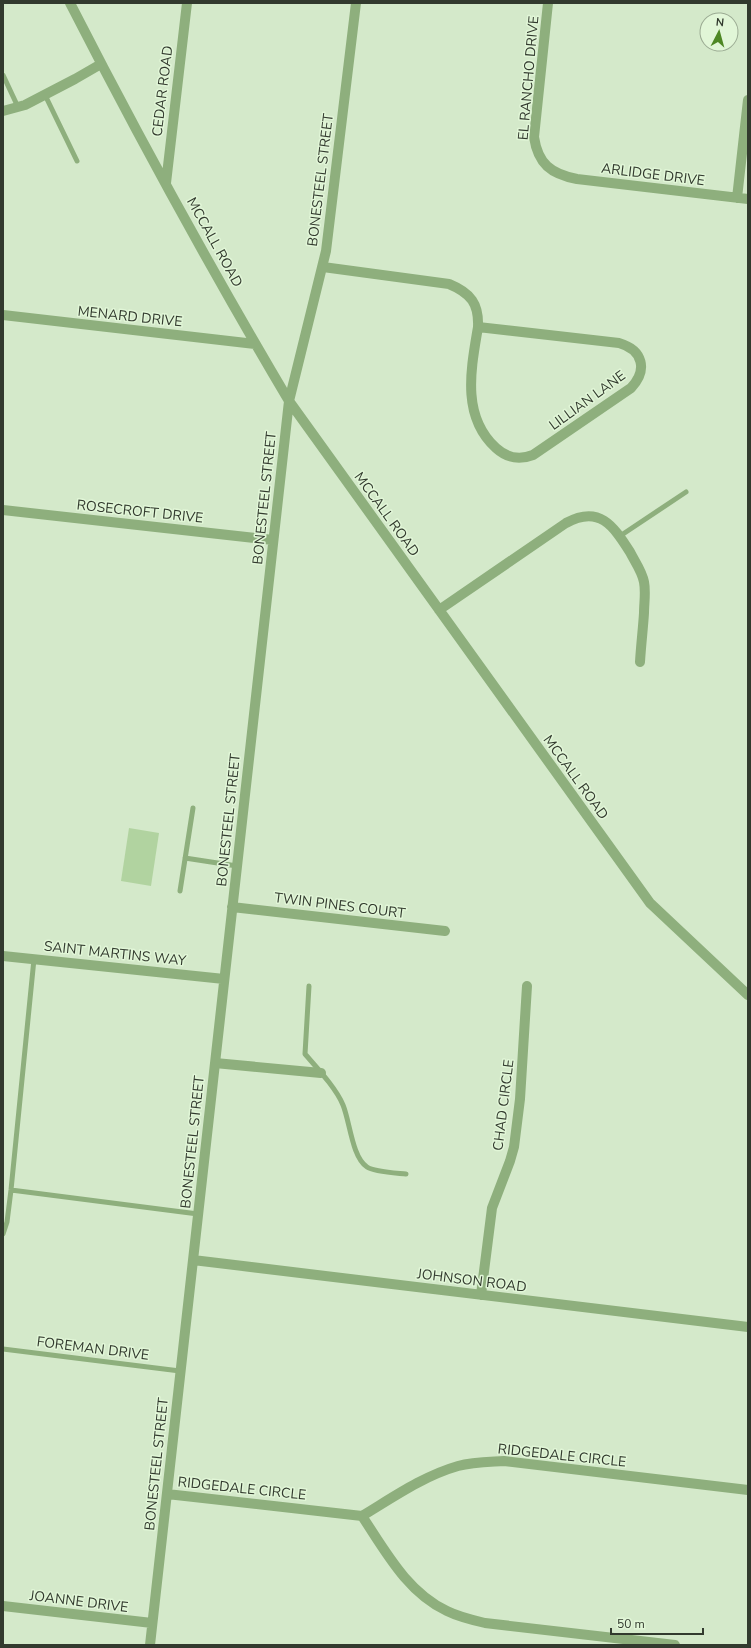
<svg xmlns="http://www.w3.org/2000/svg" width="751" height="1648" viewBox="0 0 751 1648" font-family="'Nunito Sans',sans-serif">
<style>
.green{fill:#b1d3a0}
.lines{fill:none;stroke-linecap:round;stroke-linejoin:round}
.service{stroke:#8eaf7d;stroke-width:5}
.minor{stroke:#8eaf7d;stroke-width:10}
.labels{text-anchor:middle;stroke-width:3;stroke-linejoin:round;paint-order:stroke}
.street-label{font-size:14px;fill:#323a2e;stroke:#e1f6d7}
</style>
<rect width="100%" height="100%" fill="#d4e9ca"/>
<path class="green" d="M129 828 159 833 151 886 121 881Z"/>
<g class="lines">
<path class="service" d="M3 75 18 107
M45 95 77 161
M620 536 686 492
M185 858 237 866
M180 891 193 808
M309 986 305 1054C317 1068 336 1088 343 1105 350 1122 352 1157 367 1167 374 1172 397 1173 406 1174
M11 1190 198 1214
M3 1234 7 1222 11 1190 34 959
M3 1349 180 1371"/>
<path class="minor" d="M70 3C139 138 212 271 289 401L650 903 748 995
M548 3 534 137C538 164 551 174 577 179L748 199
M3 111 25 105 75 79 101 64
M166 183 187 3
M737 198 748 100
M323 267 449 284C471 293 479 304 478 327
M3 315 255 344
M478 327 619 343C643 350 648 370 631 388L533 455C520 460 507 458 496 448 461 416 471 369 478 327Z
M3 510 273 540
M439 610 566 523C599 505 613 525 630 552 635 562 642 571 644 582 646 592 644 603 644 613 643 629 641 645 640 662
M232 907 445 931
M3 956 224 979
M215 1063 321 1073
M193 1260 748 1327
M481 1295 492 1208 510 1161 514 1147 520 1099 527 986
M167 1494 362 1516C386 1552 407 1592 447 1611 459 1617 472 1620 485 1623L675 1645
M362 1516C392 1498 423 1476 458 1466 473 1462 489 1462 504 1461L748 1490
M3 1606 152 1623
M150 1645 289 401 326 251 356 3"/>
</g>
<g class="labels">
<g class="street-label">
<text transform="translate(528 78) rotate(-85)" y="5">EL RANCHO DRIVE</text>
<text transform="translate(162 91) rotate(-83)" y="5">CEDAR ROAD</text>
<text transform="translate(653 174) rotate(7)" y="5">ARLIDGE DRIVE</text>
<text transform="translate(320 180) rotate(-83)" y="5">BONESTEEL STREET</text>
<text transform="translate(215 242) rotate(61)" y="5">MCCALL ROAD</text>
<text transform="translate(130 316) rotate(6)" y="5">MENARD DRIVE</text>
<text transform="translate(587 400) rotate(-36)" y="5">LILLIAN LANE</text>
<text transform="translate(264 498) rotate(-84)" y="5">BONESTEEL STREET</text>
<text transform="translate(140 511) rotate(6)" y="5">ROSECROFT DRIVE</text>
<text transform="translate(387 514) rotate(54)" y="5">MCCALL ROAD</text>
<text transform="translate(576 777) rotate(54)" y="5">MCCALL ROAD</text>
<text transform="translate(228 820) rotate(-84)" y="5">BONESTEEL STREET</text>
<text transform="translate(340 905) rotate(7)" y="5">TWIN PINES COURT</text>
<text transform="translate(115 953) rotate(6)" y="5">SAINT MARTINS WAY</text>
<text transform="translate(503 1105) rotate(-83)" y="5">CHAD CIRCLE</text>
<text transform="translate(192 1142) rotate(-84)" y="5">BONESTEEL STREET</text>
<text transform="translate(472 1280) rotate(7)" y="5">JOHNSON ROAD</text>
<text transform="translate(93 1348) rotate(7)" y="5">FOREMAN DRIVE</text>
<text transform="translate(562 1455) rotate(6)" y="5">RIDGEDALE CIRCLE</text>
<text transform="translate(156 1464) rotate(-84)" y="5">BONESTEEL STREET</text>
<text transform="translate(242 1488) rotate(6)" y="5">RIDGEDALE CIRCLE</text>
<text transform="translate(79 1601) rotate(7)" y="5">JOANNE DRIVE</text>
</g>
</g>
<rect width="751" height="1648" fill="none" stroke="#323a2e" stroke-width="8"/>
<g transform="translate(719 32) rotate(6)"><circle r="19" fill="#e1f6d7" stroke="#9bab93"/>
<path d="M0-3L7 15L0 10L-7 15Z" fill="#4e8824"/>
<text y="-6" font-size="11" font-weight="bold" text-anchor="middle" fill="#323a2e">N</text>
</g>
<path d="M611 1628v6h92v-6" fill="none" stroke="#323a2e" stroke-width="2"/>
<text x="617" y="1628" font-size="12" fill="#323a2e" stroke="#e1f6d7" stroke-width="3" paint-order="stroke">50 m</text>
</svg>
